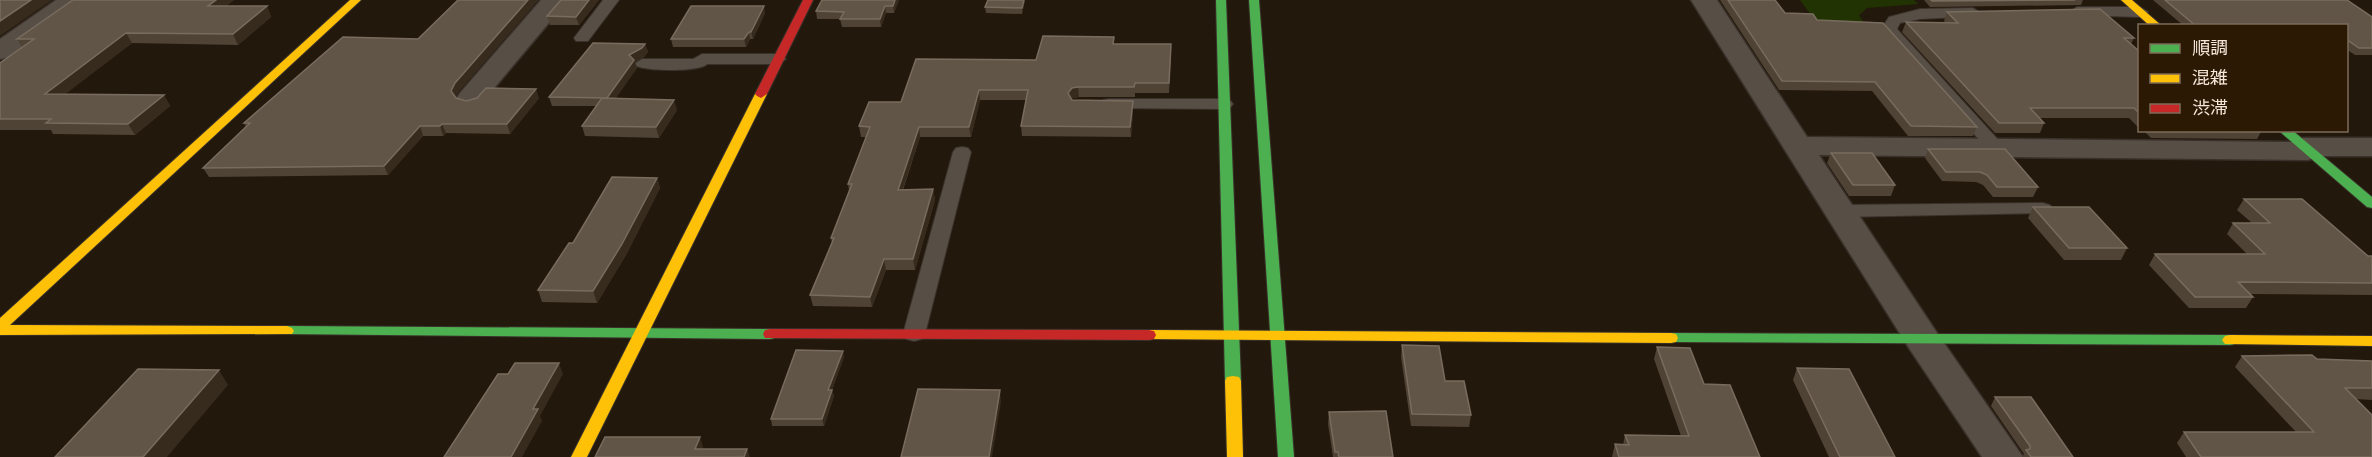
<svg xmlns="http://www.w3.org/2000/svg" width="2372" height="457" viewBox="0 0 2372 457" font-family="Rubik,'Noto Sans JP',sans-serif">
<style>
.green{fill:#213302}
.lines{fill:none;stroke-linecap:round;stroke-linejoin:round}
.lane-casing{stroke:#3a312a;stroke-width:2}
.street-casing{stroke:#3a312a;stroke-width:3}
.fast-casing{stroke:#3a312a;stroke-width:2}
.slow-casing{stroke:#3a312a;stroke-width:2}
.jam-casing{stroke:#3a312a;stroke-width:2}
.lane{fill:#574f46;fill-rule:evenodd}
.street{fill:#574f46;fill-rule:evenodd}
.fast{fill:#4caf50;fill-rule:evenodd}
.slow{fill:#ffc107;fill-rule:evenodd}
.jam{fill:#c62828;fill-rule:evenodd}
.wall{fill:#4f4335}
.shaded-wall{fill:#362b1d}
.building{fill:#615547;stroke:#786c5e;stroke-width:1.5}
</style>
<rect width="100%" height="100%" fill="#23180c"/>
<path class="green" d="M1800 0H1914L1918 4 1867 8 1859 15 1866 26H1819Z"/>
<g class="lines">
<g class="lane-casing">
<path id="lane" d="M603 0H619L588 41H576L574 38Z
M2077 7H2140L2148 12 2140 17 2072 15 2069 12Z
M1973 8 1981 13 1978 16 1920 19 1900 23 1897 29 2002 144 2005 148 2002 152H1990L1881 29 1889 17 1920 9Z
M702 54H778L786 59 778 64H707C700 72 640 72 634 64L642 59H693Z
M1109 99H1224L1230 100 1233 104 1230 108 1224 109 1103 108 1100 104 1103 100Z
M962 147 968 148 971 152 925 334 922 339 914 341 906 339 903 334 953 152 956 148Z
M2043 203 2050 205 2053 209 2050 213 1840 217 1833 215 1830 211 1833 207 1840 205Z"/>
</g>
<g class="street-casing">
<path id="street" d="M56 0H86L82 5 10 57 0 59V39Z
M541 0H568L480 105 470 108 460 105 456 99 460 93Z
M1691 0H1717L1807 137 2291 142 2303 138H2372V156H2320L2308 160 1819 155 1935 330 2023 457H1982L1909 348Z"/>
</g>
<g class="fast-casing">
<path id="fast" d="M1216 0H1226L1241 381 1239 385H1227L1225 381Z
M1249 0H1259L1294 457H1278Z
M2278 130H2292L2372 197V208L2367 207Z
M287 326 770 329 775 330 777 334 775 338 770 339 282 334 280 331 282 328Z
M1671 333 2230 335 2235 336 2238 340 2235 344 2230 345 1666 342 1664 338 1666 334Z"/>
</g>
<g class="slow-casing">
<path id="slow" d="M350 0H361L10 325 287 326 292 328 294 331 292 334 0 335V318Z
M2121 0H2132L2162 26H2150Z
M761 90 767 94 587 457H571L755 94Z
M1149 330 1671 333 1676 334 1678 338 1676 342 1671 343 1144 339 1142 335 1144 331Z
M2230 335 2372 336V346L2225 344 2222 340 2225 336Z
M1233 376 1239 377 1241 381 1243 457H1227L1225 381 1227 377Z"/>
</g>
<g class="jam-casing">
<path id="jam" d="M803 0H813L767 94 761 98 757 96 755 94Z
M770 329 1149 330 1154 331 1156 335 1154 339 1149 340 765 338 763 334 765 330Z"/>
</g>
<use href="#lane" class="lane"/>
<use href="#street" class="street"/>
<use href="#fast" class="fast"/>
<use href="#slow" class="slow"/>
<use href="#jam" class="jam"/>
</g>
<path class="wall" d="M234 0 226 6H267L271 17 238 45 132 43 65 94 164 95 170 106 135 135 53 134 51 130H0V63L22 47 17 39Z
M458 0H538L458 92 455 97 466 101 539 98 510 134 446 133 443 136H423L388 175 209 177 203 168 246 127 244 123 418 39Z
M599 0 579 25H550L547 16Z
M822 0H899L894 13H886L881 27H842L840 19H817L816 11Z
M988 0H1025L1022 14 986 13 985 7Z
M1720 0H1775L1785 13 1817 20 1977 127 1973 136H1908L1872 91 1779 90Z
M1924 0H2083L2081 5 1930 7Z
M2153 0H2347L2372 17V55H2355L2346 49V26H2184Z
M1947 12 2134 38 2131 44 2139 51V128L2129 118H2040L2044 123 2040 133H1995L1902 32 1906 22 1946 23 1944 21Z
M765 13 753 39H750L746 47H673L671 39Z
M645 44 648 52 644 57 635 62 637 68 615 98 677 110 659 138 585 136 582 126 596 106H552L549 97Z
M1114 44 1171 53 1169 93H1135V97H1079L1073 98 1072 99V100L1133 111 1131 137 1022 136 1021 126 1026 100H980L971 137H920L903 190 933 189 935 200 915 270H886L872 307 813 306 810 295 832 244 831 238 849 191 848 184 866 137H861L859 126 901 102 1036 60Z
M2143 130H2262L2257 139 2151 138Z
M1928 149 2038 187 2033 197H1993L1983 185 1976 182 1942 181 1925 158Z
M1831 153 1895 185 1891 196H1849L1827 163Z
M657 178 660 188 626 255 597 303 542 302 538 290 573 243Z
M2244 199 2368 256H2372V295L2249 294 2253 297 2246 308H2189L2149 265 2155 254H2247L2227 234 2233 223H2252L2237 210Z
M2033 207 2127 248 2121 260H2064L2028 218Z
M1402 345 1445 381 1471 415 1469 427 1411 426 1401 357Z
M1657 347 1704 384 1760 457H1612L1615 444 1623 445 1625 435 1681 436 1654 359Z
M2242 356 2372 361V400L2356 399 2372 457H2186L2177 443 2184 432H2296L2235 367Z
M844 357 832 390 834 396 824 426H772L771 419Z
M1797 368 1895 457H1829L1793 380Z
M1995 397 2073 457H2022L2024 454 1991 406Z
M1329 412 1393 457H1333L1328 424Z"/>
<path class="shaded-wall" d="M31 0H52L0 36V21Z
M216 0H234L213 16 208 6Z
M528 0H538L458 92 454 100 451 91 455 83Z
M589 0H599L579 25 576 17Z
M895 0H899L894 13 893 6Z
M1024 0H1025L1022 14V8Z
M267 6 271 17 238 45 233 34Z
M764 6 765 13 753 39 751 32Z
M885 6 886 13 881 27 880 19Z
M749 32 750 39 746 47 744 39Z
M126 33 132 43 51 105 45 94Z
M645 44 648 52 644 57 635 62 637 68 610 107 607 98 629 55Z
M1078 87 1079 97 1073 98 1068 103V93L1072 88Z
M536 89 539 98 510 134 507 124Z
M979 90 980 100 971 137 969 127Z
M164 95 170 106 135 135 128 124Z
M674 100 677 110 659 138 656 127Z
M1133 101V111L1131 137 1130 127Z
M442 124 446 133 443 136 440 126Z
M420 126 423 136 388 175 384 166Z
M919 127 920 137 899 200 898 190Z
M657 178 660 188 626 255 597 303 593 291Z
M933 189 935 200 915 270 913 259Z
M884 259 886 270 872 307 870 297Z
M843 351 844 357 832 390 834 396 824 426 822 419 828 390Z
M559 363 563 374 540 416 542 421 522 457H511L533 409Z
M219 370 228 385 167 457H143Z
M1000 390 1001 402 992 457H989Z
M700 437 703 447 699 457 695 449Z
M747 449 750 457H744Z"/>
<path class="building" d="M0 0H31L0 21Z
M73 0H216L208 6H267L233 34 126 33 45 94 164 95 128 124 46 123 51 119H0V63L34 39H17Z
M458 0H528L455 83 451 91 456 98 466 101 477 98 486 88 536 89 507 124H442L440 126H420L384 166 203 168 250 123H244L343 37 418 39Z
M561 0H589L576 17 547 16Z
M822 0H895L893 6H885L880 19H840L844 12 816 11Z
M988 0H1024L1022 8 985 7Z
M1728 0H1775L1785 13 1813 14 1817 20 1883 23 1977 127 1911 126 1875 82 1782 81Z
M1931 0H2075L1932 1Z
M2165 0H2347L2372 17V48H2359L2346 39V26H2196Z
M691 6H764L751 32H749L744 39H671Z
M2100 9 2134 38H2124L2139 51V113L2134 108H2030L2044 123H1999L1906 22 1958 23 1947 12Z
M1043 36 1114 37 1113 44H1171L1169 83H1135L1134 87H1078L1072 88 1068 93 1072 100 1133 101 1130 127 1021 126 1028 90H979L969 127H919L898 190 933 189 913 259H884L870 297 810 295 834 238H831L852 184H848L870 127 859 126 869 102H901L916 59 1036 60Z
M593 43 645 44 642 48 629 55 634 60 607 98 549 97Z
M602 98 674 100 656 127 582 126Z
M1928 149H2005L2038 187H1997L1987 175 1980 172H1946Z
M1831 153H1872L1895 185H1853Z
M612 177 657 178 622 244 593 291 538 290 569 243H573Z
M2244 199H2302L2368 256H2372V283L2238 282 2253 297H2195L2155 254H2265L2233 223H2270Z
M2033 207H2089L2127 248H2069Z
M1402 345 1439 346 1445 381H1464L1471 415 1412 414Z
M1657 347 1690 348 1704 384 1730 385 1760 457H1619L1615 444 1629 445 1625 435 1689 436Z
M796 350 843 351 828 390H832L822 419H771Z
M2312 355 2317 359 2372 361V388H2345L2372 415V457H2201L2184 432H2314L2242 356Z
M515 363H559L533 409H538L511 457H444L498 374H508Z
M1797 368 1849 369 1895 457H1840Z
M138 369 219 370 143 457H55Z
M918 389 1000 390 989 457H901Z
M1995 397H2031L2073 457H2031L2026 450 2030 449V446Z
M1386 411 1393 457H1339L1338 452H1335L1329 412Z
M605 437H700L695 449H747L744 457H595Z"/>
<rect x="2138" y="24" width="210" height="108" fill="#2c1903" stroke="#7c6b59" stroke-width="1.5"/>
<rect x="2150" y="44" width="30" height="9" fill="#4caf50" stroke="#7c6b59" stroke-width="1.5"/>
<text x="2192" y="54" font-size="18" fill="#f4e6d9">順調</text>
<rect x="2150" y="74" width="30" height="9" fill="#ffc107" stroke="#7c6b59" stroke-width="1.5"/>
<text x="2192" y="84" font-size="18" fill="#f4e6d9">混雑</text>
<rect x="2150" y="104" width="30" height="9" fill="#c62828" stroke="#7c6b59" stroke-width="1.5"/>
<text x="2192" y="114" font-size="18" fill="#f4e6d9">渋滞</text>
</svg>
